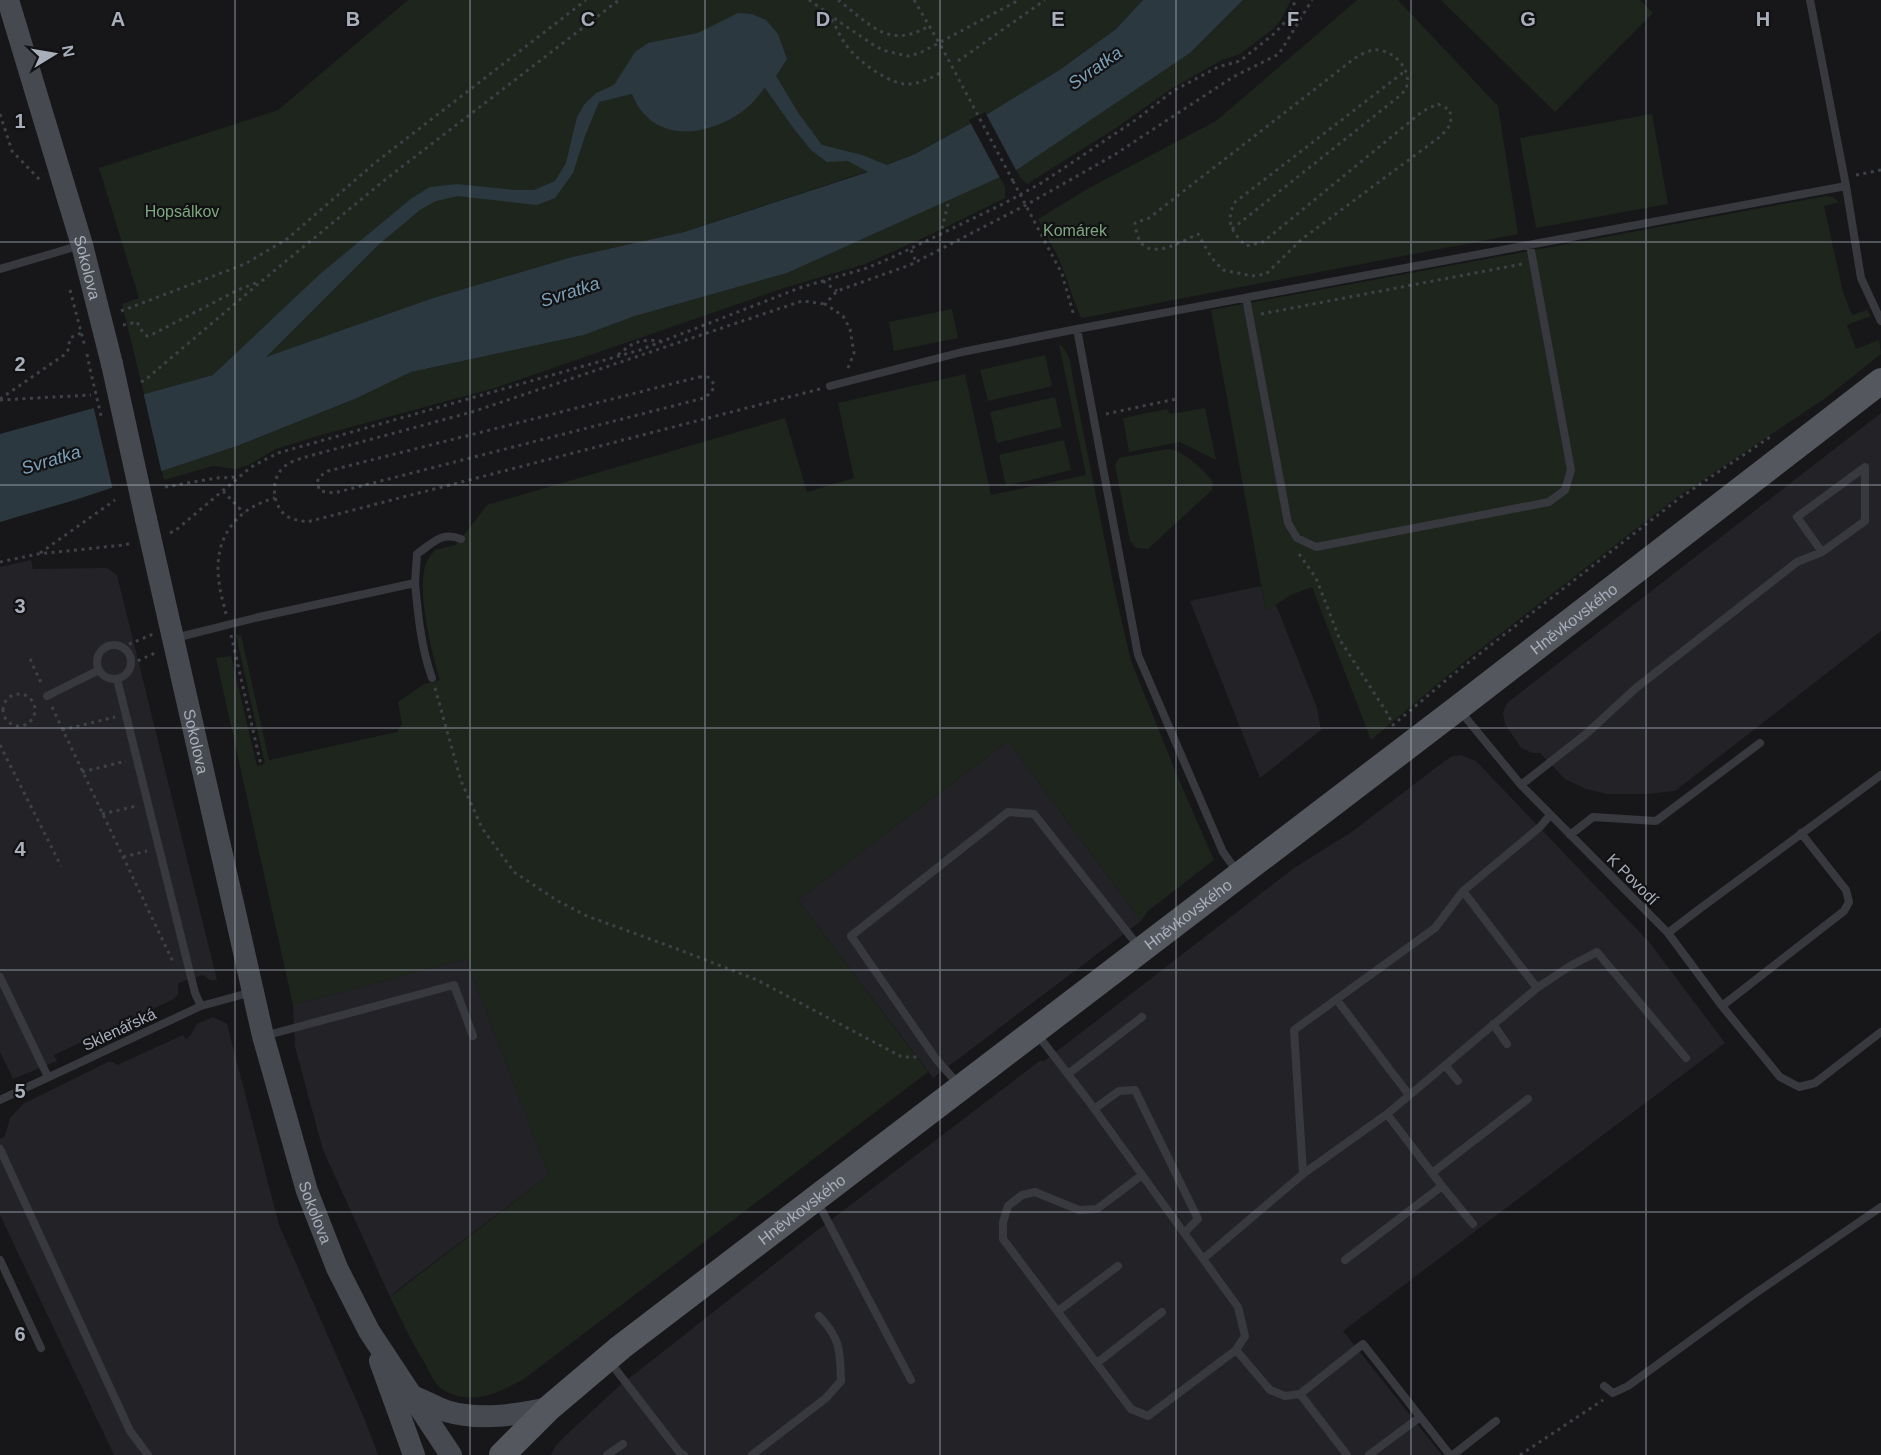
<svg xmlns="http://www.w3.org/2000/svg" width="1881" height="1455" viewBox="0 0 1881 1455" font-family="Arial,sans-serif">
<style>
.built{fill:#232327}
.green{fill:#1d251d}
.water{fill:#2c383f;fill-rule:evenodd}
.pier{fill:#17171a}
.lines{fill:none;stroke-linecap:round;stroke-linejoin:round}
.path{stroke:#3e4146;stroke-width:3;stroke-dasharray:3 4.5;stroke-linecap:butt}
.lane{stroke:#38393f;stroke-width:8}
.secondary{stroke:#46494f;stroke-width:22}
.primary{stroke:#54575e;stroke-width:26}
.path-bridge{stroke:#3e4146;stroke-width:3;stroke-dasharray:3 4.5;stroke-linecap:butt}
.secondary-bridge{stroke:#46494f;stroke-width:22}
.grid{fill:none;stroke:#a8afbb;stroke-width:1.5;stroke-opacity:0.55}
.labels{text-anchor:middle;stroke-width:4.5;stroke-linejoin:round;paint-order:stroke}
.park-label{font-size:16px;fill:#7ea77e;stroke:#121215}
.street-label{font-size:16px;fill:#a8afbb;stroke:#121215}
.water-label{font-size:18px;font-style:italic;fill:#7ca1b8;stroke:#121215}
.grid-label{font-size:20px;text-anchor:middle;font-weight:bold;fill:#a8afbb;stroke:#121215;stroke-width:4.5;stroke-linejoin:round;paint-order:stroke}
</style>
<rect width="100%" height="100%" fill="#17171a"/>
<path class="built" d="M1881 413V631L1675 791 1647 794H1607L1586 789 1565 779 1540 753H1532L1521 748 1505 724 1503 713 1507 703Z
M31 560 33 569 107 568 117 575 217 980H210L203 975 178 983V994L174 999 54 1055 57 1061 13 1079 0 1052V567Z
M1261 586 1266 611 1276 605 1317 708 1321 730 1260 778 1190 601Z
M1008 741 1141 921 933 1078 798 900Z
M1461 755 1476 761 1649 942 1725 1043 1343 1331 1442 1455H551L555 1447 563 1438 618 1387 810 1236 1041 1060 1043 1062 1294 868 1353 831 1446 760 1453 756Z
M466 959 549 1175 400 1288 390 1297 323 1150 295 1047 293 1005Z
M213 1017 227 1024 279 1225 365 1420 378 1455H114L0 1215V1139L5 1136 10 1118 23 1104 108 1062H113L117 1065 183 1035 186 1039 190 1036 197 1024Z"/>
<path class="green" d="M408 0H1143L1116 29 1061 69 986 115 915 154 887 165 684 232 572 257 433 298 264 358 213 375 144 394 122 304 139 298 99 168 278 110Z
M1243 0H1291L1281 20 1273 29 1240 54 1222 60 1171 89 1113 130 1027 184 1020 177 1016 170 1190 53Z
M1357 0H1398L1498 106 1518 234 1163 302 1083 318 1080 316 1059 259 1038 219 1089 188 1216 121Z
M1441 0H1640L1653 13 1555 112Z
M1652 114 1668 204 1536 228 1520 138Z
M1000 177 1005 187V198L934 233 865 264 784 288 495 388 314 437 276 449 249 465 236 469 213 466 164 480 162 471 237 446 357 398 411 372 584 335 635 316 787 273Z
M1826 196 1833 197 1839 202 1824 206 1843 292 1852 315 1867 310 1871 316 1847 325 1856 349 1879 340 1881 354 1827 397 1676 498 1465 661 1371 740 1312 587 1291 595 1266 611 1211 310Z
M952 309 958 338 894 351 889 322Z
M1059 344C1071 354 1071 365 1073 380L1115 592 1131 661 1179 780 1214 860 1148 911 1141 921 1008 741 798 900 928 1072 524 1379C499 1393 469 1407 442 1389 434 1384 429 1370 424 1362 411 1341 401 1319 390 1297L549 1175 466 959 293 1005 216 658 231 656 257 766 265 764 236 635H241L269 760 397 732 402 724 398 702 424 684 440 680C432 654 415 587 427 561 429 557 432 554 435 550L455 545 461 539 487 505 785 418 807 492 854 478 838 403 965 374 991 495 1086 475Z
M1045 355 1052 386 988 401 980 370Z
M1055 397 1062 427 997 443 990 412Z
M1205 408 1216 460 1180 442 1129 452 1123 418 1167 409 1170 414Z
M1064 440 1071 470 1006 486 999 455Z
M1168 449C1182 449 1205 471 1213 482L1212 490 1148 549 1136 548 1130 541 1115 465 1119 458Z"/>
<path class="water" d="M1143 0H1243L1190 53 1018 169 787 273 635 316 584 335 411 372 357 398 237 446 78 499 0 522V434L213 375 320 274 412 198 430 187 457 184 514 190H534L555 181 566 163 577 117 584 105 596 93 614 85 635 52 648 43 698 33 738 13 752 14 766 20 778 34 787 59 776 76 799 114 822 145 862 155 887 165 915 154 986 115 1061 69 1116 29ZM765 88 794 129 811 150 827 162 848 161 868 172 684 232 572 257 433 298 266 357 378 245 420 210 436 201 458 196 537 205 555 198 573 173 585 136 599 102 632 94C635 101 639 109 644 114 672 145 723 130 750 105 756 100 760 93 765 88Z"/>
<path class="pier" d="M985 112 1017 172 1001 180 969 120Z
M143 391 162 474 113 490 93 405Z"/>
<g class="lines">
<path class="path" d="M809 0C814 4 822 8 827 14 834 21 838 33 844 42 854 58 884 81 904 84 917 85 932 78 943 71
M838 0C870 24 888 50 929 26
M914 0 941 46
M828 14 875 46 886 51 908 56 920 53 1019 0
M958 61 1045 0
M0 114 12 151 40 180
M1856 175 1881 170
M1013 181 1062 274 1074 316
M1232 229 1402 94C1404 91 1406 89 1407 85 1411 67 1391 48 1373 50 1367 51 1360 55 1355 58L1149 218 1135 223C1136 227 1136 233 1138 237 1148 263 1182 241 1198 234L1211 257 1223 270 1252 276 1266 274 1302 239 1441 136 1451 124 1450 110 1438 104 1423 111 1263 242 1246 246C1231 231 1226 223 1234 203L1405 71
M940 236 949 200
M911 250 916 262
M823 281 837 291
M70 290 85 347
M121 311 245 264 287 239 376 162 586 0
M1261 314 1522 264
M123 325 137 322 142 331 147 336 153 334 240 289 258 282
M87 354 90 369
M618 355C634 341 641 339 661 341
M848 368 854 353 850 329 843 316 825 304 837 291 910 265 1026 205 1114 155 1233 77 1279 54 1312 0
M699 377H708L714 384 712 392 704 398 334 493 320 491 317 483 319 477 328 471Z
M141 382 145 380 263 280 386 179 619 0
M820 389 307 522C299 520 290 520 284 514 272 502 270 478 285 466 290 462 297 460 302 458L472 412 802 301 825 304
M0 399 64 355 68 350 70 338 81 333
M0 400 91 395
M1106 414 1176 399
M165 487 216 478 238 477
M223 491 244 513
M170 533 176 530 251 467 278 453 640 350 802 287 867 268 893 257 1005 203 1043 182 1137 119 1173 91 1218 67 1240 61 1275 33 1285 22 1296 0
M40 553 115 500
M1299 554 1316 578 1340 640 1387 713 1393 725 1451 676 1681 497 1773 435
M0 562 38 554 124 545 132 543
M226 614C224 604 220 593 219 582 213 540 234 509 275 498
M231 635 261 765
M122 647 151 635V632
M30 659 42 685
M131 664 155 653
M435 688 461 781 482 828 514 872 558 901 587 916 680 950 757 980 902 1057H918
M3 710a16 16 0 1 1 32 0a16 16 0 1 1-32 0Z
M52 707 173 962
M62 730 115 717
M0 745 61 866
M82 772 126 761
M102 814 137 806
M123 857 147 851
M1520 1455 1603 1400"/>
<path class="lane" d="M1810 0 1846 186 1861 278 1881 321
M0 269 81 245
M1246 298 1288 523 1297 538 1316 547 1549 502 1565 490 1571 470 1530 245
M1077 329 1138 655 1223 852 1238 873
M830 386 962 352 1077 329 1846 186
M415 583C418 615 421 647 432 678
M175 638 259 617 415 583 417 554C433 543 441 531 461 539
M97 662a17 17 0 1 1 34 0a17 17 0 1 1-34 0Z
M117 679 195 993 201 1006
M47 696 99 670
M1461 712 1521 785 1668 933 1722 1006 1780 1077 1799 1087 1815 1083 1881 1032
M1521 785 1586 734 1636 688 1797 562 1822 552 1865 521V467L1797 517 1822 552
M1570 835 1593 817 1656 821 1760 743
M1668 933 1698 910 1881 775
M0 977 48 1077
M1537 988 1570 966 1597 952 1686 1058
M1337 1000 1409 1095
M1722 1006 1844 911 1849 902 1846 890 1801 833
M1493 1024 1507 1044
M1037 1034 1087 1099 1203 1259 1303 1174 1294 1030 1435 928 1463 891 1540 827 1550 815
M264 1036 454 985 473 1036
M1445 1065 1458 1081
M1068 1074 1142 1017
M959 1085 936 1059 851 936 1008 812 1034 814 1139 947
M0 1100 201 1006 252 992
M1094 1109 1119 1091 1135 1090 1198 1219 1184 1233
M0 1149 130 1431 148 1455
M1432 1173 1528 1099
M1303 1174 1387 1114 1537 988 1463 891
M1142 1175 1097 1209 1079 1210 1035 1192 1022 1195 1008 1206 1003 1222V1239L1131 1409 1148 1416 1236 1350
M1442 1186 1473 1224
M817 1201 911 1380
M1203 1259 1238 1307 1245 1336 1236 1350 1270 1390 1285 1396 1300 1394 1347 1455
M0 1260 41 1348
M1345 1260 1442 1186 1387 1114
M1058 1311 1118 1266
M610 1362 680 1453 684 1455
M1097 1363 1162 1312
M1604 1386 1613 1393 1628 1386 1750 1297 1881 1207
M1300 1394 1363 1344 1450 1455
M607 1455 623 1444
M752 1455 826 1398 841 1381C840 1351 841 1339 819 1316
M1369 1455 1420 1417
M1453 1455 1496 1421"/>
<g class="secondary">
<path id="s1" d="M8 0 82 245 112 364"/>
<path id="s2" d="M146 519 263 1036 307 1191 337 1268 369 1331 451 1455"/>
<path d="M380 1361 414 1455"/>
<path d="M412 1396C423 1400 435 1407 446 1411 479 1421 516 1415 549 1408"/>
</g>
<path class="primary" id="s3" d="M502 1455 549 1408 621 1347 1458 708 1881 381"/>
<path class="path-bridge" d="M941 46 1013 181
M90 369 102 420"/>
<path class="secondary-bridge" d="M112 364 146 519"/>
</g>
<path class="grid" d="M235 0V1455M470 0V1455M705 0V1455M940 0V1455M1176 0V1455M1411 0V1455M1646 0V1455M0 242H1881M0 485H1881M0 728H1881M0 970H1881M0 1212H1881"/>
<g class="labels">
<g class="park-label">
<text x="182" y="217">Hopsálkov</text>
<text x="1075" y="236">Komárek</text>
</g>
<g class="street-label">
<text dy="6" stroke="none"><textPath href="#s1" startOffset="279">Sokolova</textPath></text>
<text dy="6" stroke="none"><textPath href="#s3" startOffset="1360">Hněvkovského</textPath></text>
<text dy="6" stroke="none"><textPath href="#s2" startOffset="228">Sokolova</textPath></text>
<text transform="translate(1633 879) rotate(45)" y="6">K Povodí</text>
<text dy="6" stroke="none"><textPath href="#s3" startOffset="874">Hněvkovského</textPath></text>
<text transform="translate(119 1029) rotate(-25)" y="6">Sklenářská</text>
<text dy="6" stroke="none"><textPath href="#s3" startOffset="388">Hněvkovského</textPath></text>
<text dy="6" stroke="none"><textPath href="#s2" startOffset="714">Sokolova</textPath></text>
</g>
<g class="water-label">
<text transform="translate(1095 68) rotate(-35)" y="6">Svratka</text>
<text transform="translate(570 292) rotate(-18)" y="6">Svratka</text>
<text transform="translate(51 460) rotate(-17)" y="6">Svratka</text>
</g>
</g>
<g class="grid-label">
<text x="118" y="26">A</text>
<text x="353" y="26">B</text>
<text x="588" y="26">C</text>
<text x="823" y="26">D</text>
<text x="1058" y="26">E</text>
<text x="1293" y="26">F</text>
<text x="1528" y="26">G</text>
<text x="1763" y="26">H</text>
<text x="20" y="128">1</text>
<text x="20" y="371">2</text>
<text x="20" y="613">3</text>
<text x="20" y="856">4</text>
<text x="20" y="1098">5</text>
<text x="20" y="1341">6</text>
</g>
<g transform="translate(54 54) rotate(79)" stroke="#121215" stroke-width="4.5" paint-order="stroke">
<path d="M0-4.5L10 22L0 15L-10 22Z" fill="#a8afbb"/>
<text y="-9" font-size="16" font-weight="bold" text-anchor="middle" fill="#a8afbb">N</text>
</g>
</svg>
